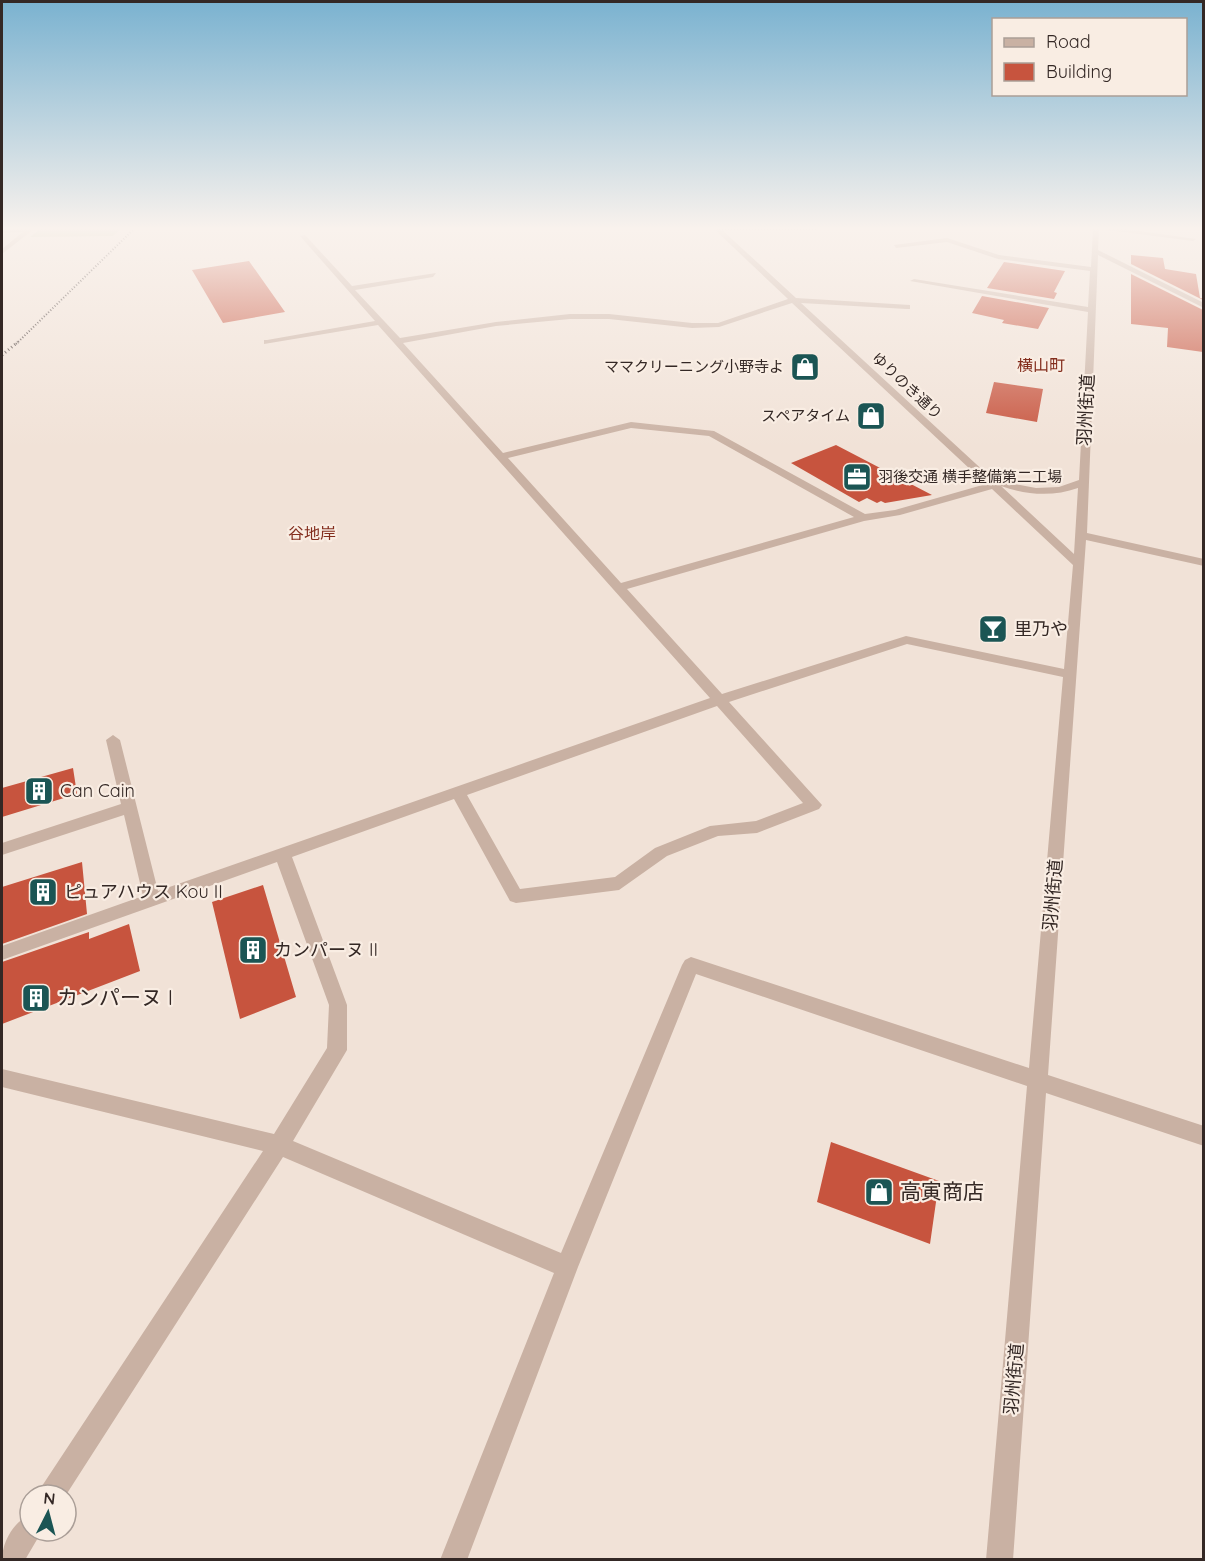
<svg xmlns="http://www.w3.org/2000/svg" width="1205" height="1561" viewBox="0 0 1205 1561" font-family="Quicksand,'Noto Sans JP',sans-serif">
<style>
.green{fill:#b5c097}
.building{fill:#c7543e}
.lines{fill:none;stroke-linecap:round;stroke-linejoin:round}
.minor{fill:#c9b1a3;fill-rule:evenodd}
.rail-far1{stroke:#342825;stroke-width:2;stroke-dasharray:1 2;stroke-linecap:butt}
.rail{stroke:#342825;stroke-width:3;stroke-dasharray:1 3;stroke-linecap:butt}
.labels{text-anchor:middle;stroke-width:4.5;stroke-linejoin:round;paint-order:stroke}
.far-poi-label{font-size:15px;fill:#342825;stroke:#f9ede3;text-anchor:end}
.far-street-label{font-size:15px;fill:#342825;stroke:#f9ede3}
.far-neighbourhood-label{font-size:16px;fill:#832d1d;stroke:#f9ede3}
.street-label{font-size:18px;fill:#342825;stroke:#f9ede3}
.poi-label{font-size:18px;fill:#342825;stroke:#f9ede3;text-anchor:start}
.near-poi-label{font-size:21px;fill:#342825;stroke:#f9ede3;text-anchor:start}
</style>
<rect width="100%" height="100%" fill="#f1e2d7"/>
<path class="green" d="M40 229H121L113 236 30 237Z"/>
<path class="building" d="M1131 255 1163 258 1165 269 1196 274 1200 298H1203V300L1131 264Z
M249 261 285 312 223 323 192 270Z
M1004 262 1065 271 1054 292 1057 293 1054 299 987 288Z
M1131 274 1203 310V352L1167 347 1168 328 1131 324Z
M982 296 1049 308 1038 329 1002 323 1004 320 972 313Z
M994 382 1043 389 1037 422 986 413Z
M836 445 932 495 885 503 881 501 877 503 867 498 859 502 791 463Z
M73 768 77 794 2 817V788Z
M82 862 87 914 2 944V887Z
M263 885 296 997 240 1019 212 902Z
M129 924 140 971 2 1024V962L89 932V939Z
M831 1142 939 1181 930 1244 817 1202Z"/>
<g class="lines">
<path class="minor" d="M2 229H34L2 254V249L23 232 2 233Z
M714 229H721L796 298 910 305V309H907L801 303 988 475 1014 484 1036 488 1059 487 1079 480 1088 312 910 281 914 279 1088 307 1090 271 998 259 947 242 896 248 894 245 947 238 999 255 1091 267 1093 229H1099L1098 250 1204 303V308L1098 255 1087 533 1204 559V566L1086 540 1048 1075 1204 1126V1146L1046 1093 1013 1560H986L1027 1086 696 974 578 1267 467 1560H440L554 1273 283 1157 66 1495H38L42 1486 263 1151 2 1087V1069L274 1134 327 1048 329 1005 277 862 2 960V946L143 896 124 815 2 855V843L121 804 106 740 113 735 120 740 158 891 710 698 378 325 264 344V340H267L375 321 300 236 305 235 352 286 436 273 433 277 355 290 400 338 496 322 570 314H609L692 323H718L788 299ZM792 303 986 484 895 510 865 514 714 431 631 422 503 453 403 343 496 326 570 319H609L692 328 719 327ZM631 428 709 436 854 517 621 583 508 458ZM1001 486C1026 495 1053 497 1078 488L1074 554ZM992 489 1073 565 1064 669 906 636 722 694 627 589 864 521 900 515ZM907 644 1063 677 1029 1068 691 957 685 960 682 965 561 1253 293 1141 347 1050V1005L292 857 454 799 510 901 516 903 619 890 667 856 718 836 757 833 819 809 822 805 729 702ZM717 706 803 803 756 821 710 826 655 848 615 877 520 889 467 795Z
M1100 229H1125L1196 239 1193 241Z
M30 1515V1531H42L25 1560H2C2 1542 14 1521 30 1515Z"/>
<path class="rail-far1" d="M719 229H817
M16 344 134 229"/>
<path class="rail" d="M2 355 18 342"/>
</g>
<linearGradient id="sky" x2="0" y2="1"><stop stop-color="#7ab2d0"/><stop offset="0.51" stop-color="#f9f2ed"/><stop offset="1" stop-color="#f9f2ed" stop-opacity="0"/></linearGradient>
<rect width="1205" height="448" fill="url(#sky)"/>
<defs>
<g id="shop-square" transform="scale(1.5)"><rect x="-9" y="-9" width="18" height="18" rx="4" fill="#1b5554" stroke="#f9ede3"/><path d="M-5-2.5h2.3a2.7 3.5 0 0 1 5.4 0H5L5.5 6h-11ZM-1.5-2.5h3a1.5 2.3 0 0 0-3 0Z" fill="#fff"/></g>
<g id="office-square" transform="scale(1.5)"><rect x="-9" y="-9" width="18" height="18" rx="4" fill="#1b5554" stroke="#f9ede3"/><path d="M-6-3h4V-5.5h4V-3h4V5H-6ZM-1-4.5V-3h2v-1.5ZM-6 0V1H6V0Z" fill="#fff"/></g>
<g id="bar-square" transform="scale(1.5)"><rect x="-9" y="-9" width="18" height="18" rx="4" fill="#1b5554" stroke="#f9ede3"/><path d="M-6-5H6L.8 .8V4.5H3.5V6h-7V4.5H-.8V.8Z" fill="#fff"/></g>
<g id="building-square" transform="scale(1.5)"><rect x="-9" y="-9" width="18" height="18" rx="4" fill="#1b5554" stroke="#f9ede3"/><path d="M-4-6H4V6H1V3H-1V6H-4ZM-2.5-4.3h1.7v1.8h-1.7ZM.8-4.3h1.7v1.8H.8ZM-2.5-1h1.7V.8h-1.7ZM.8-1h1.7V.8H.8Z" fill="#fff"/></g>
</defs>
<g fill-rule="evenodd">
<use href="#shop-square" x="805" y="367"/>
<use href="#shop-square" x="871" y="416"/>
<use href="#office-square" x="857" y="477"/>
<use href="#bar-square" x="993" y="629"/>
<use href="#building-square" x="39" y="791"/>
<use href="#building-square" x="43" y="892"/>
<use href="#building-square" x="253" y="950"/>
<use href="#building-square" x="36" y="998"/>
<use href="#shop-square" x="879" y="1192"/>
</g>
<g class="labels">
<g class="far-poi-label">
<text x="784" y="372">ママクリーニング小野寺よ</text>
<text x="850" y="421">スペアタイム</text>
<text x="878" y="482" text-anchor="start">羽後交通 横手整備第二工場</text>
</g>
<g class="far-street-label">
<text transform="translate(907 386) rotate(43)" y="5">ゆりのき通り</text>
</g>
<g class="far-neighbourhood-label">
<text x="1041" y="371">横山町</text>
<text x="312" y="539">谷地岸</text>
</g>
<g class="street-label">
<text transform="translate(1086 410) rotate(-87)" y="6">羽州街道</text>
<text transform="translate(1053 895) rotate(-85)" y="6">羽州街道</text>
<text transform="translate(1014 1379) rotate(-85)" y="6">羽州街道</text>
</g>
<g class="poi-label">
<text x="1014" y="635">里乃や</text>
<text x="60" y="797">Can Cain</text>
<text x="64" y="898">ピュアハウス Kou II</text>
<text x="274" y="956">カンパーヌ II</text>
</g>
<g class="near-poi-label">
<text x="57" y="1005">カンパーヌ I</text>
<text x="900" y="1199">高寅商店</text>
</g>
</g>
<rect width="1205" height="1561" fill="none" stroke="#342825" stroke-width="6"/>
<rect x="992" y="18" width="195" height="78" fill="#f9ede3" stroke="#aa9e97" stroke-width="1.5"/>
<rect x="1004" y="38" width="30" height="9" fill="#c9b1a3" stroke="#aa9e97" stroke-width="1.5"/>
<text x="1046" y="48" font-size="18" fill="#342825">Road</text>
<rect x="1004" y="63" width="30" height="18" fill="#c7543e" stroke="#aa9e97" stroke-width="1.5"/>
<text x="1046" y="78" font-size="18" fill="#342825">Building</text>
<g transform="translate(48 1513) rotate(6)"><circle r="28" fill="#f9ede3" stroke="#aa9e97" stroke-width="1.5"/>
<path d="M0-4.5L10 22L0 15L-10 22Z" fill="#1b5554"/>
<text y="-9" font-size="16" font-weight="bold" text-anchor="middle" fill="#342825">N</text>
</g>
</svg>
